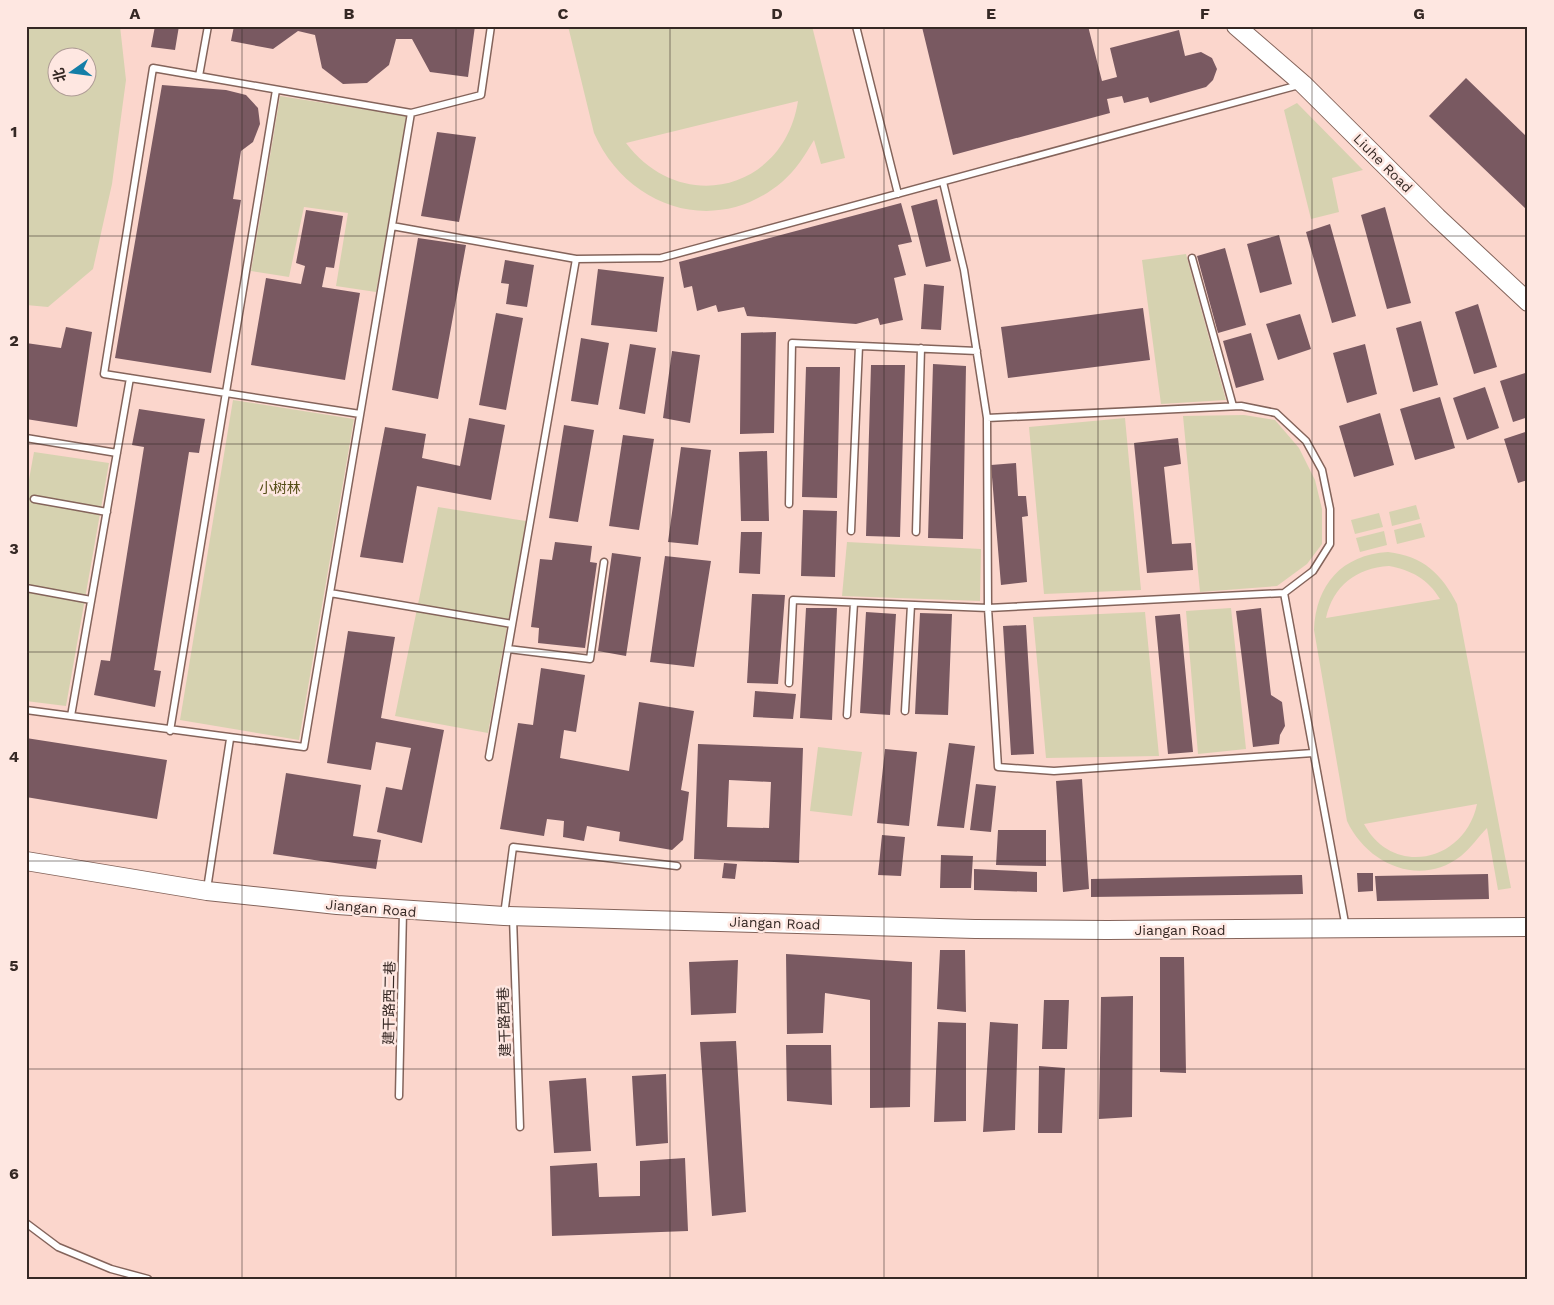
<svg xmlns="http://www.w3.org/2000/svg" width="1554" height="1305" viewBox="0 0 1554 1305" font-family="'Work Sans','Noto Sans SC',sans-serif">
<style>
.green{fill:#d6d2b0;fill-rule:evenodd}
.building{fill:#795961;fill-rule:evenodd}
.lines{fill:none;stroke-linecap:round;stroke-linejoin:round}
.lane-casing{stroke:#84645b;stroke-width:9}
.secondary-casing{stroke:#84645b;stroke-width:20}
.lane{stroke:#fff;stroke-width:6}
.secondary{stroke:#fff;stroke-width:18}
.grid{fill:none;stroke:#352824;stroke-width:1;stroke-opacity:0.55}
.labels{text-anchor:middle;stroke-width:5;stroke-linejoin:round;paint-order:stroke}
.street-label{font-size:14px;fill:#352824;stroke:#fee7e1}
.park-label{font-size:14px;fill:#544d15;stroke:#fee7e1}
.neatline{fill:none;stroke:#352824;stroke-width:2}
.grid-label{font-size:16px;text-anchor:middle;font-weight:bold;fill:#352824}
</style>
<rect width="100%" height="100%" fill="#fbd6cc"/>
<path class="green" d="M26 26H120L126 80 112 184 93 269 48 307 26 305ZM58 58H88V88H58Z
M568 26H812L845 158 821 164 814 140C805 155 796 170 782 182 716 238 627 208 594 133ZM798 101C784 191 681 216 626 143Z
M280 96 407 116 376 292 336 286 348 213 304 207 289 277 251 271Z
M1297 103 1363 170 1332 178 1339 212 1311 219 1284 110Z
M1186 254 1226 400 1161 404 1142 260Z
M233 400 354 419 299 740 180 720Z
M1244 415 1275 420 1299 448 1315 480 1322 509V544L1307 564 1277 586 1200 592 1183 416Z
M1125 418 1141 590 1044 594 1029 427Z
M34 452 109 463 66 706 26 701V496Z
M1416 505 1420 519 1392 526 1389 512Z
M438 507 526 521 488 733 395 716Z
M1379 513 1383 527 1355 534 1351 520Z
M1421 523 1425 537 1397 544 1394 530Z
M1384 531 1387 545 1360 552 1356 538Z
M847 542 981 549 980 601 842 596Z
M1388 552C1423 556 1442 574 1457 604L1511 888 1498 890 1487 828C1478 837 1471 848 1461 856 1420 888 1367 864 1347 821L1314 630C1316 584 1342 555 1388 552ZM1389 566C1411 570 1428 579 1440 599L1326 618C1333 586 1356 568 1389 566ZM1477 804C1465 862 1393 878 1364 824Z
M1231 608 1246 749 1198 754 1186 611Z
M1145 612 1159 756 1046 758 1033 617Z
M818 747 862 752 852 816 810 811Z"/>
<path class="building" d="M155 26H179L175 50 151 47Z
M234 26H475L468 77 430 72 412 39H396L389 65 367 83 343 84 322 68 315 35 298 31 273 49 231 41Z
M1088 26 1102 81 1117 77 1110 48 1179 30 1185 56 1201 52 1212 58 1217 69 1213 80 1206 87 1150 103 1148 97 1124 103 1122 96 1107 99 1110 113 953 155 922 27Z
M1466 78 1528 138V211L1429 116Z
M162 85 226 90 246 95 258 108 260 124 253 142 241 151 233 199 241 200 211 373 115 358Z
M437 132 476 137 459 222 421 216Z
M937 199 951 261 926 267 911 206Z
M901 203 912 242 898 245 906 275 894 278 903 320 880 325 878 318 856 324 747 316 744 307 718 312 716 305 697 311 692 286 684 288 679 262Z
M1385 207 1411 303 1387 309 1361 215Z
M306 210 343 216 334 268 326 267 322 287 360 293 345 380 251 365 266 278 301 284 305 266 296 263Z
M1330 224 1356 316 1332 323 1306 232Z
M1279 235 1292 284 1260 293 1247 244Z
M418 238 466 245 438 399 392 390Z
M1225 248 1246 325 1218 333 1197 256Z
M505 260 534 265 527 307 506 304 509 284 501 283Z
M598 269 664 277 657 332 591 325Z
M924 284 944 286 941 330 921 329Z
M1478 304 1497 367 1474 374 1455 312Z
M1143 308 1150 360 1008 378 1001 327Z
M496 313 523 318 506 410 479 405Z
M1300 314 1311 349 1278 360 1266 324Z
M1421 321 1438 385 1413 392 1396 328Z
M66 327 92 332 77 427 26 419V343L61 348Z
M776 332 774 433 740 434 741 333Z
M1251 333 1264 380 1236 388 1223 341Z
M581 338 609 343 598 405 571 401Z
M630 344 656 348 645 414 619 409Z
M1365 344 1377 394 1347 403 1333 353Z
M672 351 700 355 690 423 663 418Z
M933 364 966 366 963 539 928 538Z
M871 365H905L900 537 866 536Z
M806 367H840L837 498 802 497Z
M1528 372V417L1513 422 1500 381Z
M1485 387 1499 428 1467 440 1453 398Z
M1440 397 1455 448 1415 460 1400 409Z
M139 409 205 419 199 453 189 452 154 670 161 671 155 707 94 695 101 660 110 661 144 447 132 445Z
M1380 413 1394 465 1354 477 1339 426Z
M469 418 505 425 491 500 417 486 403 563 360 557 385 427 426 434 422 458 460 466Z
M564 425 594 430 578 522 549 518Z
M1528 431V480L1518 483 1504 439Z
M623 435 654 439 639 530 609 526Z
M1178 438 1181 464 1164 467 1172 544 1191 543 1193 570 1147 573 1134 443Z
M681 447 711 450 698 545 668 542Z
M767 451 769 521H741L739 452Z
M1016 463 1018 496H1026L1028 516 1022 517 1027 582 1001 585 991 465Z
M803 510 837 511 835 577 801 576Z
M741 532H762L760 574 739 573Z
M555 542 592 546 590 562 597 563 585 648 538 643 539 628 531 627 540 559 552 560Z
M612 553 641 557 626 656 598 651Z
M665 556 711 561 694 667 650 662Z
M752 594 785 595 778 684 747 683Z
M806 608H837L832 720 800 718Z
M1261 608 1271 695 1282 702 1285 726 1280 735 1279 744 1253 747 1236 611Z
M866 612 896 614 890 715 860 713Z
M920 613 952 614 948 715 915 714Z
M1180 614 1193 752 1168 754 1155 616Z
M1026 625 1034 754 1011 755 1003 626Z
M348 631 395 637 381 718 444 730 422 843 377 832 386 787 402 790 411 748 376 742 371 770 327 763Z
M541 668 585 675 576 732 564 730 560 758 629 771 639 702 694 711 681 790 689 792 683 840 672 850 619 841 620 832 587 826 584 841 563 837 564 821 547 819 544 836 500 829 518 723 533 725Z
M755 691 796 694 793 719 753 717Z
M26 738 167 760 157 819 26 797Z
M949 743 975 746 964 828 937 826Z
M698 744 803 748 799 863 694 859ZM729 780 771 782 769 828 727 827Z
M885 749 917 752 909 826 877 823Z
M286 773 361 785 353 836 381 840 376 869 273 854Z
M1082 779 1089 889 1063 892 1056 781Z
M976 784 996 786 991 832 970 830Z
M998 830H1046V866L996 865Z
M882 835 905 837 901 876 878 875Z
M941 855 973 856 971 888H940Z
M724 863 737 864 735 879 722 878Z
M974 869 1037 872V892L974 890Z
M1357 873H1373V891L1358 892Z
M1488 874 1489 899 1377 901 1375 876Z
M1302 875 1303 894 1091 897V879Z
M940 950H965L966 1012 937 1009Z
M786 954 912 962 910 1107 870 1108V1000L825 993 823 1033 787 1034Z
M1160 957H1184L1186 1073 1160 1072Z
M738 960 736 1013 691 1015 689 962Z
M1133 996 1132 1117 1099 1119 1101 997Z
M1044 1000H1069L1067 1049H1042Z
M938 1022 966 1023V1121L934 1122Z
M990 1022 1018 1024 1015 1130 983 1132Z
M736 1041 746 1212 712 1216 700 1042Z
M786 1045H831L832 1105 787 1101Z
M1039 1066 1065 1068 1062 1133H1038Z
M666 1074 668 1143 636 1146 632 1076Z
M586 1078 591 1151 554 1153 549 1081Z
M685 1158 688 1231 552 1236 550 1166 597 1163 599 1197 640 1196V1161Z"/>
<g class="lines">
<g class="lane-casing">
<path id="lane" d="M856 26 898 194
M199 76 208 26
M943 182 964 270 987 418 988 608 998 767 1054 771 1313 753
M392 226 576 259 661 258 1299 85
M1192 258 1233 406
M360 414 104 374 153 68 411 113 481 95 491 26
M26 438 117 453
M34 499 107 512
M789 504 792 343 977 351
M851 531 859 346
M916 532 921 348
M26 588 91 600
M330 593 512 624
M1284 593 1346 928
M508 649 590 659 604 562
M789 683 793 600 988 608 1284 593 1313 571 1330 544V509L1322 470 1306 441 1276 413 1241 406 987 418
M26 710 304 747 411 113
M905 711 911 605
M847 715 854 603
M71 716 130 378
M170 731 276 90
M489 757 576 259
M207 889 230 739
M504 915 513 847 677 866
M513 917 520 1127
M399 1096 403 911
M26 1223 58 1247 111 1269 148 1279"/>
</g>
<g class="secondary-casing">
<path id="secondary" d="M1236 26 1303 84 1437 217 1528 302
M26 861 207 891 337 905 504 916 975 929 1107 930 1528 927"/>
</g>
<use href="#lane" class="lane"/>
<use href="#secondary" class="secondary"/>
</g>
<path class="grid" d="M242 26V1279M456 26V1279M670 26V1279M884 26V1279M1098 26V1279M1312 26V1279M26 236H1528M26 444H1528M26 652H1528M26 861H1528M26 1069H1528"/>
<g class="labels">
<g class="street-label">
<text transform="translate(1383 163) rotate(45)" y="5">Liuhe Road</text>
<text transform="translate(371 908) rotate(5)" y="5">Jiangan Road</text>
<text transform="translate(775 923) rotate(2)" y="5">Jiangan Road</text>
<text x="1180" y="935">Jiangan Road</text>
<text transform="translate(389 1003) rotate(-89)" y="5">建干路西二巷</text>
<text transform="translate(504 1022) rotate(-92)" y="5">建干路西巷</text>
</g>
<g class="park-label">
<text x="280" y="493">小树林</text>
</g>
</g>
<rect width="1554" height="1305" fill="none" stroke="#fee7e1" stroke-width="55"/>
<g transform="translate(72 72) rotate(256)"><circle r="24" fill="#fee7e1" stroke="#ae9b95"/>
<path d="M0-4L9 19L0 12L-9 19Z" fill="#137ea7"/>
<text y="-8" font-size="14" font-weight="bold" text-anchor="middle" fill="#352824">北</text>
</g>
<rect x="28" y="28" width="1498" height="1250" class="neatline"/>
<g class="grid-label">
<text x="135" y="19">A</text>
<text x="349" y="19">B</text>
<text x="563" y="19">C</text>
<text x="777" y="19">D</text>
<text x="991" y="19">E</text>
<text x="1205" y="19">F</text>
<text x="1419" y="19">G</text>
<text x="14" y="137">1</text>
<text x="14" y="346">2</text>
<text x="14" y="554">3</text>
<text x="14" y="762">4</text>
<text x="14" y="971">5</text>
<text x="14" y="1179">6</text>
</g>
</svg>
